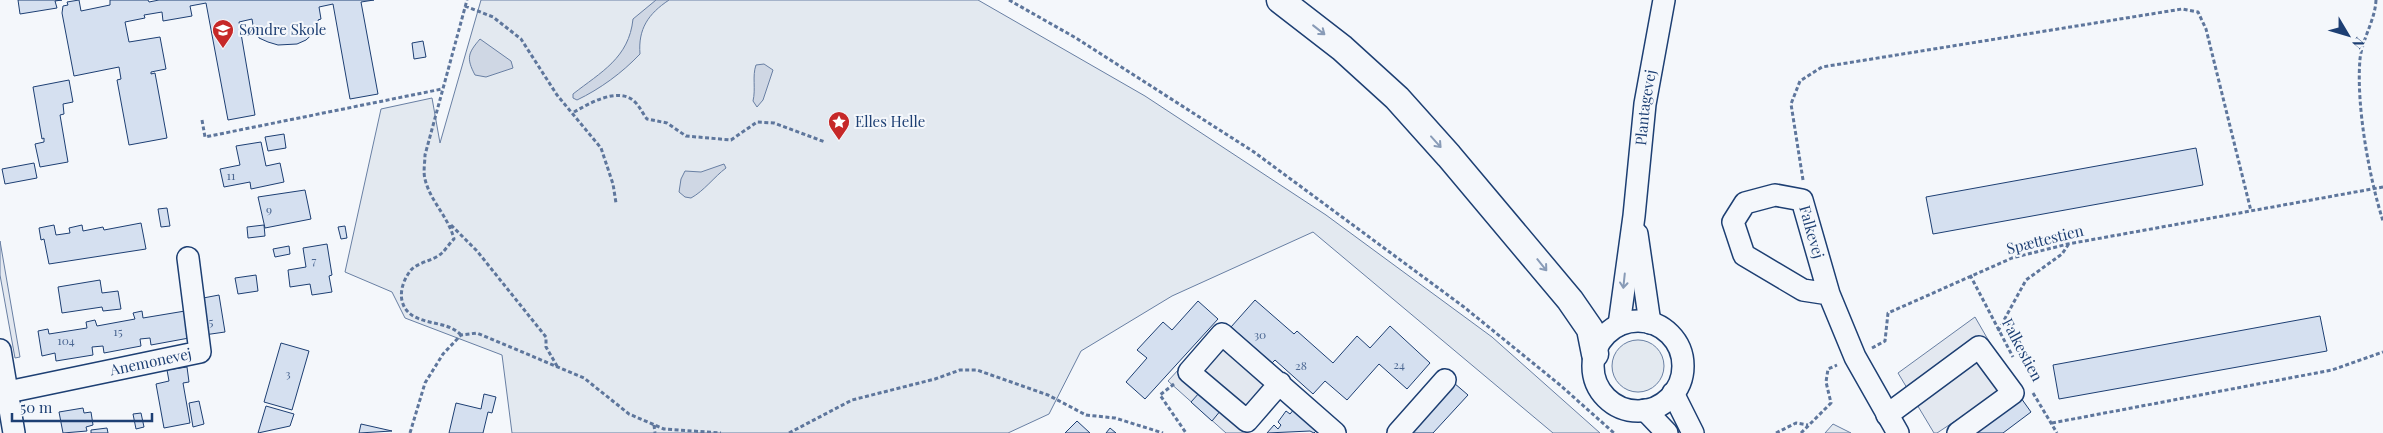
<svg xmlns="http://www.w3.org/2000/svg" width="2383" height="433" viewBox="0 0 2383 433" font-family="'Playfair Display',serif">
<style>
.green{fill:#e3e9f0;stroke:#687fa3}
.parking{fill:#e3e8f0;stroke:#687fa3}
.water{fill:#cfd7e4;stroke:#687fa3}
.building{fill:#d5e0f0;stroke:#1d3f73}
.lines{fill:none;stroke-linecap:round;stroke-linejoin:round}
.minor-casing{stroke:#1d3f73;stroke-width:24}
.major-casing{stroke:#1d3f73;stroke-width:29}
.path{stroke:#5e769c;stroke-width:3;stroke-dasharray:4 2.5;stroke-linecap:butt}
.minor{stroke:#f4f7fb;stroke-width:21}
.major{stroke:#f4f7fb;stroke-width:26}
.oneway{stroke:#889bb7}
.labels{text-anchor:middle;stroke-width:4;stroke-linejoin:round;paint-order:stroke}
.number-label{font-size:12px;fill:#4b6792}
.poi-label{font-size:15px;fill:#1d3f73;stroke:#f4f7fb;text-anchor:start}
.street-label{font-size:15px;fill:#1d3f73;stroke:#f4f7fb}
</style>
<rect width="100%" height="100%" fill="#f4f7fb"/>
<path class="green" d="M481 0H978L1145 96 1326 215 1492 337 1600 433H1553L1313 232 1172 296 1081 351 1049 414 1008 433H512L502 355 405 318 392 292 345 272 381 109 432 98 440 143Z
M1612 366a26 26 0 1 1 52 0a26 26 0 1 1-52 0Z
M1833 424 1851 433H1825Z"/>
<path class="parking" d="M0 241 20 357 15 358 0 275Z
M1975 317 2013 383 1937 433H1934L1898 373Z
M1214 331 1282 393 1245 433H1226L1168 381Z"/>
<path class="water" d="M656 0H669C648 14 638 29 640 54 622 73 600 89 577 100L573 98V94C601 72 629 58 633 19Z
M480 39 511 61 513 68 486 77 475 75C466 58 468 53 480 39Z
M764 64 773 70 763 100 757 107 753 101C756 89 752 76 756 65Z
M724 164 726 168C714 177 704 191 691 198L685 197 679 192 681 179 685 171 701 172Z"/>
<path class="building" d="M18 0H62L55 1 57 8 20 14Z
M79 0 81 11 110 5V0H148L149 2 159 0H374L361 2 378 94 350 99 333 4 319 7 321 19 318 20 319 28 306 40 297 44 278 45 268 42 259 38 257 30 254 31 252 19 239 22 255 115 228 120 206 3 190 6 192 16 163 21 162 12 144 15 145 18 125 22 129 42 160 37 166 69 151 72V74L155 73 167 138 129 145 117 80 121 79 119 67 74 76 62 13 63 6 68 5 67 2Z
M423 41 426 57 414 59 412 43Z
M69 80 73 102 63 104 64 114 60 115 68 162 40 167 35 144 44 142V138L42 139 33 87Z
M284 134 286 148 268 151 265 137Z
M261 142 266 166 280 163 284 182 251 189 250 182 224 187 220 169 240 165 236 146Z
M2196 148 2203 185 1933 234 1926 197Z
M34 163 37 178 5 184 2 169Z
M305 190 311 219 265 228 258 197Z
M167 208 170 226 161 227 158 209Z
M141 223 146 249 49 264 44 239 41 240 39 228 54 225 56 235 70 233 69 228 82 225 83 231 103 227 104 230Z
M264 225 265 236 248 238 247 227Z
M345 226 347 238 341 239 338 227Z
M327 244 332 275 329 276 332 292 312 295 310 284 290 287 288 270 306 267 303 248Z
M289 246 290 254 275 257 273 249Z
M256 275 258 291 238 294 235 278Z
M100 280 102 293 118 291 121 309 103 311 102 307 62 313 58 287Z
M219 295 225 332 204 335 198 299Z
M1255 300 1294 334 1297 331 1333 363 1357 336 1370 348 1390 326 1430 363 1407 389 1379 364 1347 400 1325 381 1313 394 1275 360 1272 363 1231 327Z
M1198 301 1218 319 1145 399 1126 382 1147 358 1137 350 1163 322 1172 330Z
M142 311 143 318 185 311 189 338 151 345 150 338 140 339 141 346 104 353 103 346 92 347 93 355 56 361 55 353 42 356 38 331 48 329 49 334 87 328 86 322 95 320 97 326 135 319 133 313Z
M2320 316 2327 351 2059 399 2053 365Z
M281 343 309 351 292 410 264 402Z
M187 367 189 382 183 383 190 423 164 428 156 384 169 381 167 370Z
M1454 383 1468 395 1433 433H1409Z
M1200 392 1221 410 1212 421 1191 402Z
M484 394 496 397 492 413 488 412 483 433H449L456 403 481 409Z
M2021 398 2031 412 2003 433H1974Z
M199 401 204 424 193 427 189 403Z
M266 406 294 414 290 426 258 433Z
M83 408 84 413 91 412 93 425 86 427 87 431 63 433 59 412Z
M1295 408 1317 430 1314 433 1310 431 1267 433 1274 425 1278 429 1281 425 1278 422 1286 411 1290 414Z
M141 413 144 427 136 429 133 414Z
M1077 421 1090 433H1065Z
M361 424 392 431 359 433Z
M107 428 108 433H91V430Z
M1110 428 1116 433H1106Z"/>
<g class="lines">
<g class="minor-casing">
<g id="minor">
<path d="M1637 234 1650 323"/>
<path id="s1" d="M1829 294 1803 290 1744 255 1733 222 1745 203 1775 195 1802 200 1829 294 1855 357 1898 433"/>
<circle cx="1638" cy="366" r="45"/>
<path id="s2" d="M1619 325 1634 216 1645 104 1664 0"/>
<path d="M0 350 14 433"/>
<path d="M1280 383 1247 421 1189 372 1222 334 1335 433"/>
<path id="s3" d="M8 392 200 352 188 258"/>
<path d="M1673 393 1693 433"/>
<path d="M1645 410 1667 433"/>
<path d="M1887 415 1979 347 2013 393 1958 433"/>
<path d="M1398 433 1445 380"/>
</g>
</g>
<g class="major-casing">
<path id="major" d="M1280 0 1342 48 1397 98 1449 156 1570 300 1590 329 1595 354"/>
</g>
<path class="path" d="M1009 0 1076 38 1254 152 1464 307 1560 385 1614 433
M2376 0C2375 21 2362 39 2360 59 2356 105 2369 177 2383 221
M465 6 493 17 521 39 557 95 601 148 613 184 616 203
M574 112C590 103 619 86 635 102 640 107 643 114 647 119L667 123 686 136 731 140 757 122 774 123 825 142
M202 120 205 137 442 89
M1803 180 1791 104 1800 81 1822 67 2182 9 2198 12 2206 29 2251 211
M451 225 477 251 546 337V347L557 366
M1970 275 2013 357
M1998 331 2026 280 2062 254 2068 245
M461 335C448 322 431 325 415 317 396 307 399 285 411 270 418 262 433 261 442 253 446 249 450 243 454 239 448 216 430 201 425 179 423 172 425 162 425 155L467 0
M1872 348 1885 341 1888 313 2012 258 2068 244 2383 187
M1174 384 1160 395 1186 433
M2033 393 2057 433
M2052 423 2332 370 2383 352
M654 425 655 433
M410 433 425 383 443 354 461 335 477 333 584 378 629 414 664 429 721 433
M789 433 852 400 935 379 960 370H977L1048 395 1086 415 1115 418 1163 433
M1776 433 1796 423 1808 425
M1801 433 1831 403 1826 382 1828 369 1837 365"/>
<use href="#minor" class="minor"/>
<use href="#major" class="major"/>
</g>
<defs><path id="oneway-shaft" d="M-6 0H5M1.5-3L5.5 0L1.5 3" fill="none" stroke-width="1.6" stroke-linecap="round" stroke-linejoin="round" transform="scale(1.25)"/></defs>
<g class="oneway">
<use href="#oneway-shaft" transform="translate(1319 30) rotate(38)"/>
<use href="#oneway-shaft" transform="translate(1436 142) rotate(48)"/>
<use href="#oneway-shaft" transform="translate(1542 265) rotate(51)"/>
<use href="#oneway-shaft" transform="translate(1624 281) rotate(96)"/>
</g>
<defs>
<g id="school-pin" transform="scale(1.125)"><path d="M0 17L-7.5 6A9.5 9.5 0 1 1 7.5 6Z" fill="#c62828" stroke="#f4f7fb"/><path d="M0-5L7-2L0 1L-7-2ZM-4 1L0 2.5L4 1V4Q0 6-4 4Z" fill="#fff"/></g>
<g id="sight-pin" transform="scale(1.125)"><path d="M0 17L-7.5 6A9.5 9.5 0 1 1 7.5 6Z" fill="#c62828" stroke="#f4f7fb"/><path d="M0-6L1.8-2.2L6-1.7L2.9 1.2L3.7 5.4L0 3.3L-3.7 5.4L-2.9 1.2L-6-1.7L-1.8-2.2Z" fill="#fff"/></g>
</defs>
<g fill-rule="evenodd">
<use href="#school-pin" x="223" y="30"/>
<use href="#sight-pin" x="839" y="122"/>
</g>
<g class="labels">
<g class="number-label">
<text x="231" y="180">11</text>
<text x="269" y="214">9</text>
<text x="314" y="265">7</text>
<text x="211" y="326">5</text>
<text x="118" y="336">15</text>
<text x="1260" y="339">30</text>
<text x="66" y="345">104</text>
<text x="1399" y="369">24</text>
<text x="1301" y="370">28</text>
<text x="288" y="378">3</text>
</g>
<g class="poi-label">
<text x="239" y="35">Søndre Skole</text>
<text x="855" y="127">Elles Helle</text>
</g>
<g class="street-label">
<text dy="5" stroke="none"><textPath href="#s2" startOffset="219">Plantagevej</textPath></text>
<text dy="5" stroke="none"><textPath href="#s1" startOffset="244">Falkevej</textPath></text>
<text transform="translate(2045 240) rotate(-14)" y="5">Spættestien</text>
<text transform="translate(2022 350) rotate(62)" y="5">Falkestien</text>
<text dy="5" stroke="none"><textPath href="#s3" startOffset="146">Anemonevej</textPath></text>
</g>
</g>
<g transform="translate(2348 35) rotate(128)" stroke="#f4f7fb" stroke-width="4" paint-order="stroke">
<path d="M0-4L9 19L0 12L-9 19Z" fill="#1d3f73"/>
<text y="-8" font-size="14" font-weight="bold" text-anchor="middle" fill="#1d3f73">N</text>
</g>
<path d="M12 413v8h140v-8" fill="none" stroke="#1d3f73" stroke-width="2.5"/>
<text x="20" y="413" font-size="15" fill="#1d3f73" stroke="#f4f7fb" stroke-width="4" paint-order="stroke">50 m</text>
</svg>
